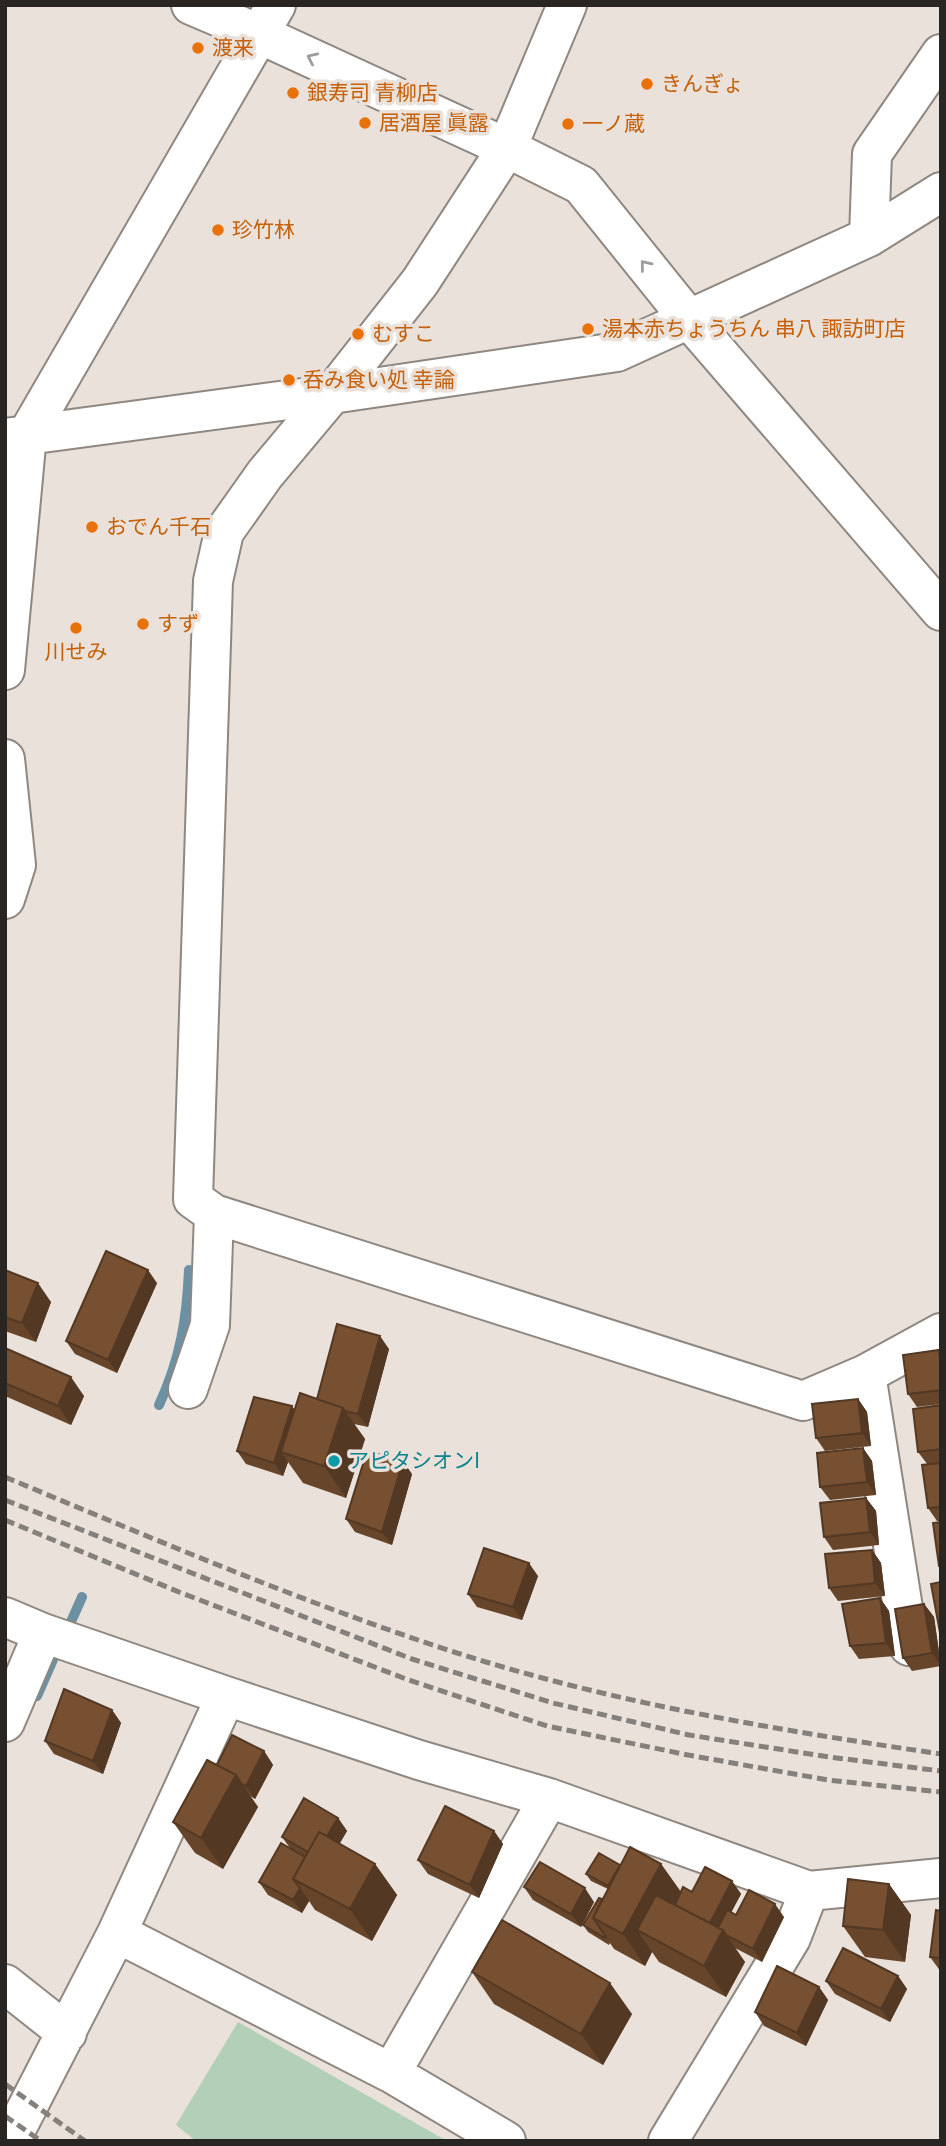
<svg xmlns="http://www.w3.org/2000/svg" width="946" height="2146" viewBox="0 0 946 2146" font-family="Georgia,'Noto Sans JP',serif">
<style>
.green{fill:#b1d0b7}
.lines{fill:none;stroke-linecap:round;stroke-linejoin:round}
.stream{stroke:#6b91a2;stroke-width:10}
.minor-casing{stroke:#8f8781;stroke-width:42}
.minor{stroke:#fff;stroke-width:38}
.rail{stroke:#85807b;stroke-width:5;stroke-dasharray:10 5;stroke-linecap:butt}
.wall{fill:#66452b}
.shaded-wall{fill:#533823}
.building{fill:#775032;stroke:#533823;stroke-width:2}
.oneway{stroke:#9e9d9c}
.food-dot{fill:#e8710a;stroke:#e9e1da;stroke-width:2.5}
.culture-dot{fill:#0f9aa8;stroke:#e9e1da;stroke-width:2.5}
.labels{text-anchor:middle;stroke-width:7;stroke-linejoin:round;paint-order:stroke}
.food-label{font-size:21px;fill:#c56008;stroke:#e9e1da;text-anchor:start}
.culture-label{font-size:21px;fill:#0d838f;stroke:#e9e1da;text-anchor:start}
</style>
<rect width="100%" height="100%" fill="#e9e1da"/>
<path class="green" d="M238 2022 447 2141H196L176 2125Z"/>
<g class="lines">
<path class="stream" d="M159 1405C180 1360 187 1319 189 1270
M66 1633 82 1597
M37 1696 59 1646"/>
<g class="minor-casing">
<path id="minor" d="M191 5 259 34 507 148 581 185 688 318 941 611
M869 237 872 154 941 54
M5 438 332 394 617 352 869 237 941 192
M5 670 27 435 276 5
M5 759 16 865 5 899
M214 1214 803 1401 866 1374 941 1333
M866 1374 909 1646
M188 1389 210 1325 214 1214 193 1199 213 581 224 532 265 474 332 394 420 282 507 148 567 5
M5 1617 43 1633 226 1696 419 1760 549 1798 809 1891 941 1878
M5 1722 43 1633
M117 1933 391 2073 506 2141
M5 1984 67 2033
M391 2073 549 1798
M10 2141 117 1933 226 1696
M668 2141 791 1938 809 1891"/>
</g>
<use href="#minor" class="minor"/>
<path class="rail" d="M5 1477C154 1539 301 1602 454 1652 612 1703 777 1730 941 1754
M5 1500 412 1659 553 1703 689 1735 829 1757 941 1771
M5 1520 179 1592 406 1679 547 1726 688 1755 828 1780 941 1792
M5 2084 85 2141
M5 2116 41 2141"/>
</g>
<path class="wall" d="M5 1270 51 1302 36 1342 5 1331Z
M157 1283 117 1373 75 1354 66 1341Z
M5 1348 84 1396 71 1425 5 1396Z
M389 1349 368 1427 354 1424 365 1439 346 1498 303 1483 288 1462 283 1476 246 1464 237 1451 295 1410 317 1399Z
M941 1353V1404L917 1407 908 1394Z
M858 1399 867 1412 871 1446 825 1451 816 1438Z
M941 1405V1521H937L928 1508V1465L918 1452Z
M863 1448 872 1461 876 1495 830 1500 820 1487Z
M412 1474 392 1545 355 1532 346 1519Z
M866 1498 876 1511 879 1545 833 1550 824 1537Z
M872 1550 881 1563 885 1596 838 1601 829 1588Z
M538 1576 522 1620 477 1607 468 1594Z
M880 1598 889 1611 895 1656 859 1659 850 1646Z
M924 1604 934 1617 941 1666 912 1671 903 1658Z
M112 1710 121 1723 103 1774 54 1754 45 1741Z
M264 1751 273 1765 255 1799 250 1796 258 1807 223 1869 195 1853 173 1822Z
M338 1818 347 1831 339 1844 375 1864 397 1895 372 1941 315 1910 309 1901 302 1913 268 1895 259 1882 290 1848 282 1837Z
M494 1831 503 1844 479 1898 428 1874 418 1860Z
M661 1864 681 1892H692L732 1881 741 1894 731 1912 736 1915 784 1917 762 1962 735 1948 745 1962 726 1997 659 1962 652 1952 645 1966 614 1949 610 1943 609 1945 588 1932 583 1925 602 1899 608 1889 591 1881 586 1874 620 1865Z
M889 1884 911 1915 905 1962 865 1957 843 1926Z
M524 1887 594 1902 581 1927 533 1900Z
M941 1911V1972L930 1957Z
M472 1972 632 2014 603 2065 494 2004Z
M898 1976 907 1989 890 2022 835 1994 826 1981Z
M819 1987 828 2000 806 2046 764 2026 755 2012Z"/>
<path class="shaded-wall" d="M148 1270 157 1283 117 1373 108 1360Z
M38 1283 51 1302 36 1342 22 1323Z
M380 1336 389 1349 368 1427 358 1414Z
M71 1377 84 1396 71 1425 58 1406Z
M858 1399 867 1412 871 1446 862 1433Z
M292 1406 301 1419 281 1452 288 1462 283 1476 274 1463Z
M343 1408 365 1439 346 1498 324 1466Z
M863 1448 872 1461 876 1495 867 1482Z
M403 1461 412 1474 392 1545 382 1532Z
M866 1498 876 1511 879 1545 870 1532Z
M872 1550 881 1563 885 1596 875 1583Z
M529 1563 538 1576 522 1620 513 1607Z
M880 1598 889 1611 895 1656 886 1643Z
M924 1604 934 1617 941 1666 932 1653Z
M112 1710 121 1723 103 1774 93 1761Z
M264 1751 273 1765 255 1799 246 1786Z
M236 1775 258 1807 223 1869 201 1838Z
M338 1818 347 1831 325 1869 316 1856Z
M494 1831 503 1844 479 1898 470 1885Z
M375 1864 397 1895 372 1941 350 1909Z
M661 1864 683 1895 658 1942 637 1930 652 1952 645 1966 623 1934Z
M732 1881 741 1894 721 1932 709 1925Z
M889 1884 911 1915 905 1962 883 1930Z
M300 1888 309 1901 302 1913 293 1900Z
M585 1888 594 1902 581 1927 571 1914Z
M775 1904 784 1917 762 1962 753 1949Z
M723 1930 745 1962 726 1997 704 1966Z
M898 1976 907 1989 890 2022 881 2009Z
M610 1983 632 2014 603 2065 581 2034Z
M819 1987 828 2000 806 2046 797 2033Z"/>
<path class="building" d="M106 1251 148 1270 108 1360 66 1341Z
M5 1270 38 1283 22 1323 5 1317Z
M337 1324 380 1336 358 1414 345 1411 343 1408 317 1399Z
M5 1348 71 1377 58 1406 5 1383Z
M939 1350 941 1365V1390L908 1394 903 1355Z
M300 1393 343 1408 324 1466 281 1452Z
M254 1397 292 1406 274 1463 237 1451Z
M858 1399 862 1433 816 1438 812 1404Z
M941 1405V1449L918 1452 913 1409Z
M863 1448 867 1482 820 1487 817 1453Z
M367 1451 403 1461 382 1532 346 1519Z
M941 1463V1507L928 1508 922 1465Z
M866 1498 870 1532 824 1537 820 1503Z
M941 1522V1566H939L933 1523Z
M484 1548 529 1563 513 1607 468 1594Z
M872 1550 875 1583 829 1588 825 1554Z
M941 1582V1638L931 1584Z
M880 1598 886 1643 850 1646 842 1604Z
M924 1604 932 1653 903 1658 895 1609Z
M64 1689 112 1710 93 1761 45 1741Z
M232 1735 264 1751 246 1786 241 1783 236 1775 217 1765Z
M207 1760 236 1775 201 1838 173 1822Z
M304 1798 338 1818 327 1836 319 1832 308 1852 282 1837Z
M445 1806 494 1831 470 1885 418 1860Z
M319 1832 375 1864 350 1909 293 1879Z
M281 1843 305 1857 293 1879 300 1888 293 1900 259 1882Z
M630 1847 661 1864 623 1934 593 1918Z
M599 1853 620 1865 608 1886 586 1874Z
M540 1862 585 1888 571 1914 524 1887Z
M705 1867 732 1881 710 1923 675 1905 683 1887 692 1892Z
M848 1879 889 1884 883 1930 843 1926Z
M749 1890 775 1904 753 1949 726 1935 723 1930 718 1928 727 1910 736 1915Z
M656 1895 723 1930 704 1966 637 1930Z
M599 1898 602 1899 593 1918 606 1937 605 1938 583 1925Z
M936 1910 941 1911V1958L930 1957Z
M502 1920 610 1983 581 2034 472 1972Z
M843 1948 898 1976 881 2009 826 1981Z
M777 1966 819 1987 797 2033 755 2012Z"/>
<defs><path id="oneway-chevron" d="M-2-3.5L2.5 0L-2 3.5" fill="none" stroke-width="1.6" stroke-linecap="round" stroke-linejoin="round" transform="scale(1.75)"/></defs>
<g class="oneway">
<use href="#oneway-chevron" transform="translate(312 58) rotate(-155)"/>
<use href="#oneway-chevron" transform="translate(645 265) rotate(-129)"/>
</g>
<g class="food-dot">
<circle cx="198" cy="48" r="7"/>
<circle cx="647" cy="84" r="7"/>
<circle cx="293" cy="93" r="7"/>
<circle cx="365" cy="123" r="7"/>
<circle cx="568" cy="124" r="7"/>
<circle cx="218" cy="230" r="7"/>
<circle cx="588" cy="329" r="7"/>
<circle cx="358" cy="334" r="7"/>
<circle cx="289" cy="380" r="7"/>
<circle cx="92" cy="527" r="7"/>
<circle cx="143" cy="624" r="7"/>
<circle cx="76" cy="628" r="7"/>
</g>
<circle class="culture-dot" cx="334" cy="1461" r="7"/>
<g class="labels">
<g class="food-label">
<text x="212" y="55">渡来</text>
<text x="661" y="91">きんぎょ</text>
<text x="307" y="100">銀寿司 青柳店</text>
<text x="379" y="130">居酒屋 眞露</text>
<text x="582" y="131">一ノ蔵</text>
<text x="232" y="237">珍竹林</text>
<text x="602" y="336">湯本赤ちょうちん 串八 諏訪町店</text>
<text x="372" y="341">むすこ</text>
<text x="303" y="387">呑み食い処 幸論</text>
<text x="106" y="534">おでん千石</text>
<text x="157" y="631">すず</text>
<text x="76" y="659" text-anchor="middle">川せみ</text>
</g>
<g class="culture-label">
<text x="348" y="1468">アピタシオンI</text>
</g>
</g>
<rect width="946" height="2146" fill="none" stroke="#282523" stroke-width="14"/>
</svg>
